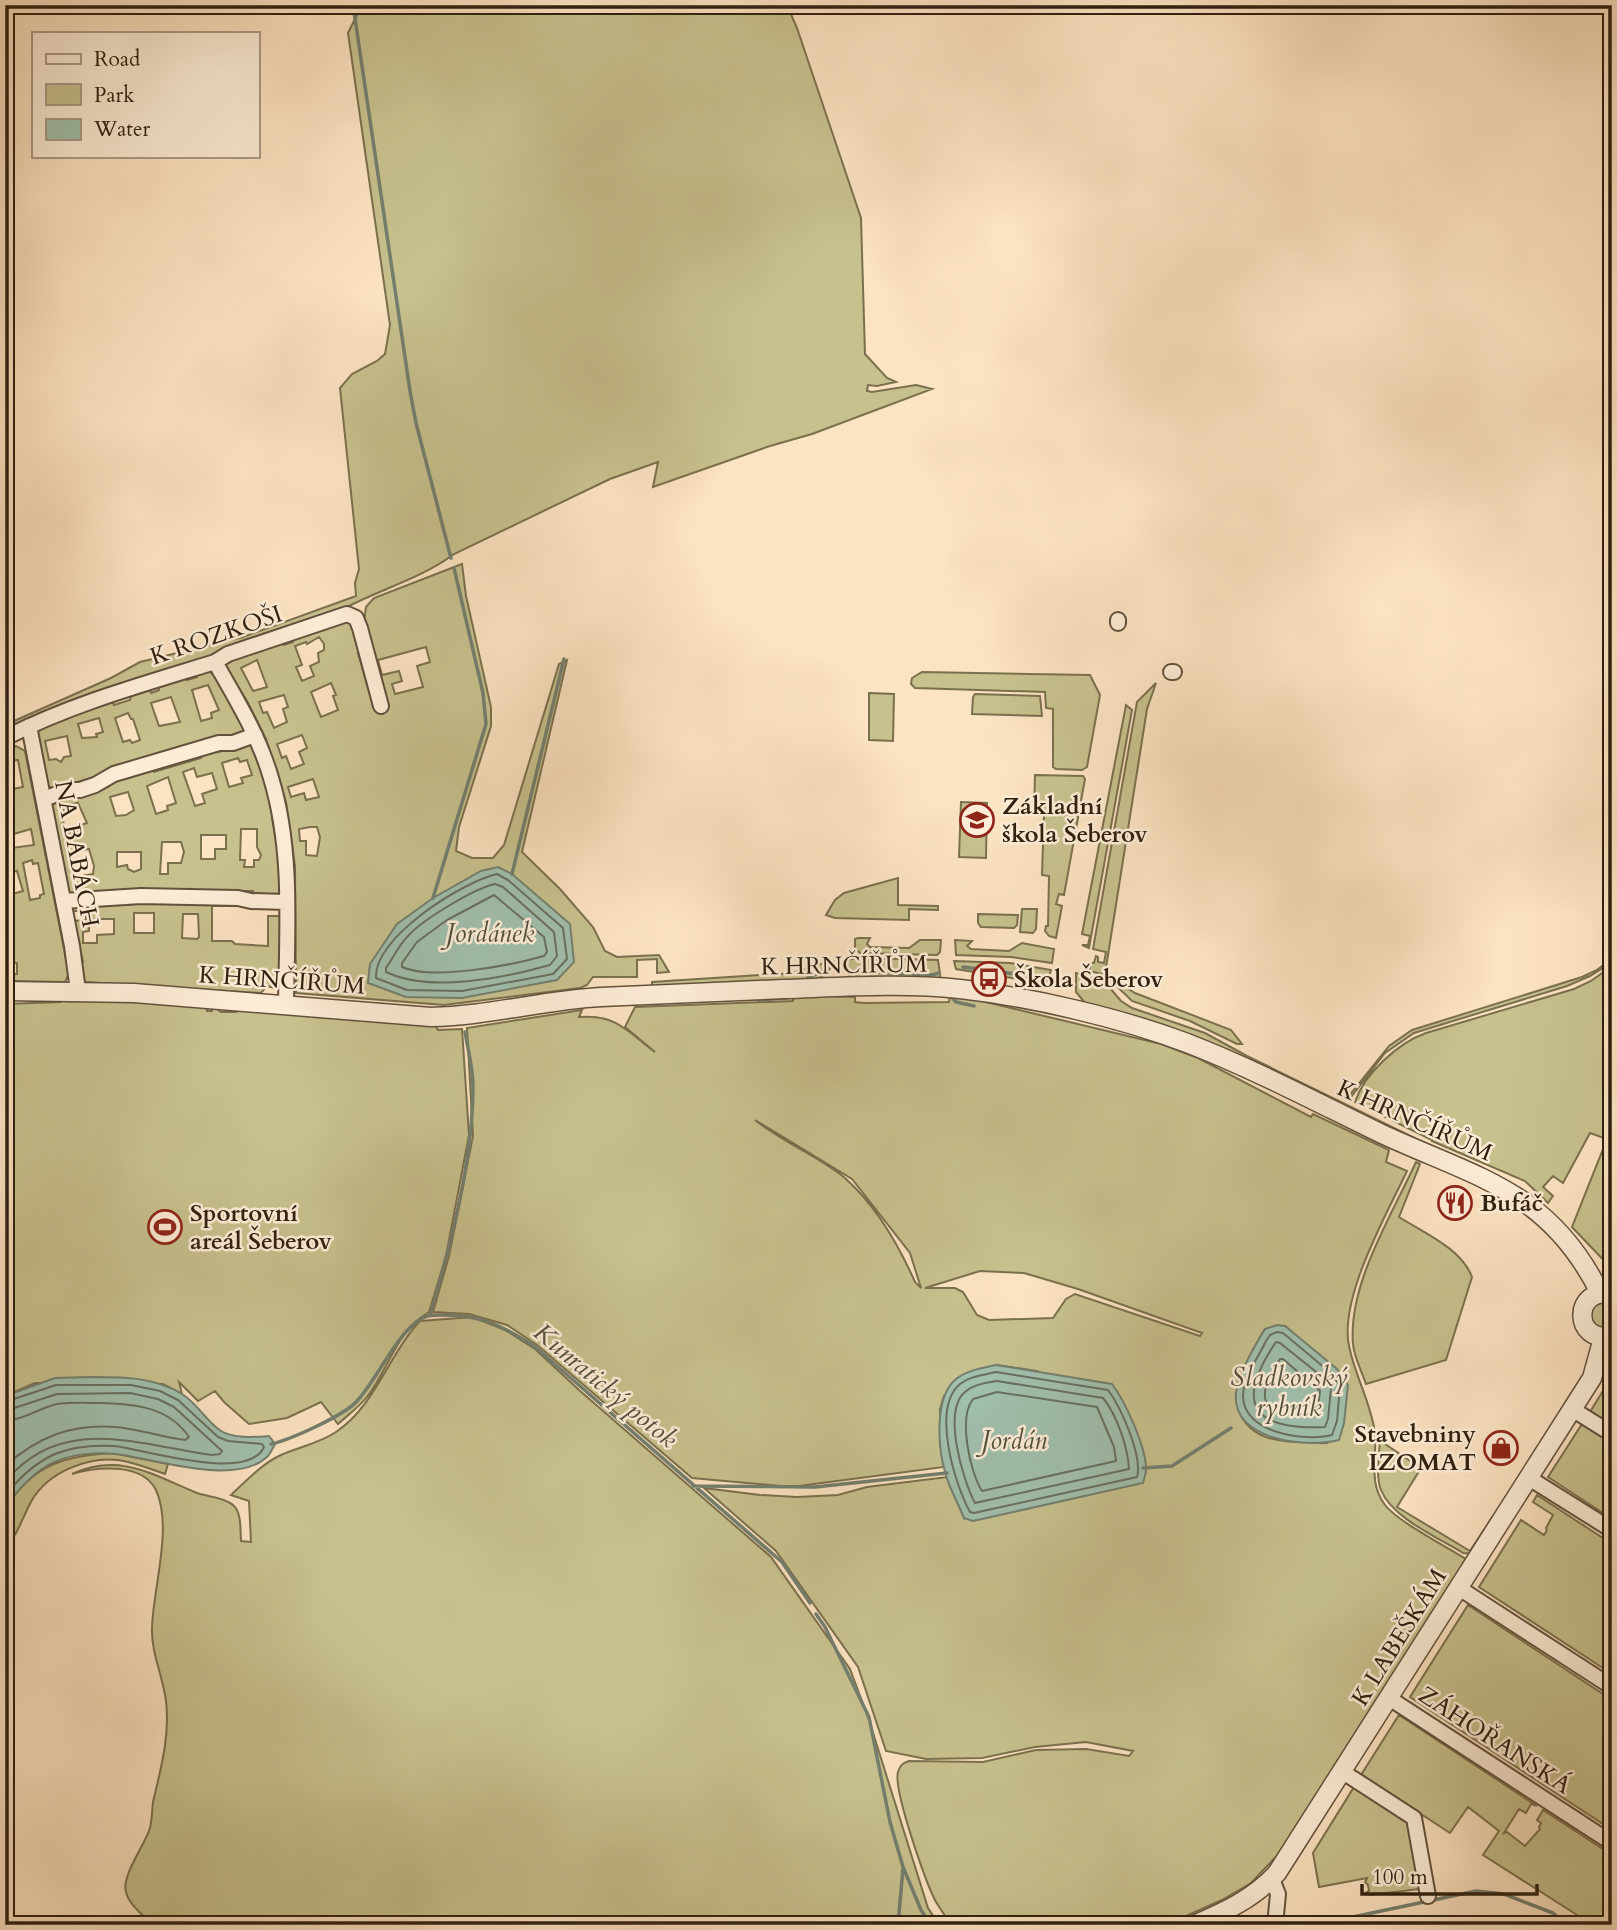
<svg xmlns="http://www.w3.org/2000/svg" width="1617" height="1930" viewBox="0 0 1617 1930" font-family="Cardo,serif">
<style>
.green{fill:#c7c18d;stroke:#7b704e;stroke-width:2;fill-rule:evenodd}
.water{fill:#a0bfad;stroke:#737f6e;stroke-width:2}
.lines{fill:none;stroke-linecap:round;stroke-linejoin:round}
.shore{stroke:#68705e;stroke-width:2}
.stream{stroke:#737f6e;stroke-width:3.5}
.minor-casing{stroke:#62513c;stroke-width:18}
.tertiary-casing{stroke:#62513c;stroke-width:21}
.minor{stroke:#fdedd7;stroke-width:14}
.tertiary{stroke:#fdedd7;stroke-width:18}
.labels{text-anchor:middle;stroke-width:5;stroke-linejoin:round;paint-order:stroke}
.street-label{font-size:24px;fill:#2f2010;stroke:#fdedd7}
.poi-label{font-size:24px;font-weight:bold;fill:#2f2010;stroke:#fdedd7;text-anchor:start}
.water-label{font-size:26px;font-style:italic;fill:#51503f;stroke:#fdedd7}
</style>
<rect width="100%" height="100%" fill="#fce3c1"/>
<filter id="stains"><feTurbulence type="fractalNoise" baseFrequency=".00286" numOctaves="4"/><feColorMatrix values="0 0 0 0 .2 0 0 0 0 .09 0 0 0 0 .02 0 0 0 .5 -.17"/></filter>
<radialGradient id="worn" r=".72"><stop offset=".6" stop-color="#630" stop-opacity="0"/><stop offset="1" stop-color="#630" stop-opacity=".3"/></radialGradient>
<path class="green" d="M355 5H787L797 28 861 218 865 354 887 378 896 382 877 386 868 385 867 391 872 392 916 385 932 389 812 434 770 446 653 487 658 462 610 479 454 554C418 581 373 591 334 614L5 732V725L111 678 140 662 243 637 356 596 355 583 359 569 340 388 352 374 377 361 385 354 390 325 348 33 357 15Z
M462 564 466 596 491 707V726L459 827 456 851 472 858H493L504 845 559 664 567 660 522 852 560 889 593 927 605 951 617 957 659 955 669 972 657 973V959L637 960V977H593L587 985 580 988 444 1005 296 993 295 866 286 802 266 739 247 701 223 662 276 642 284 645 293 642V635L348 621 352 623 362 650 358 653 373 706H388L364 621 366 607 374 598ZM319 637 324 644V650L318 653 319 662 310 666 314 676 302 681 296 667 302 665 295 646 306 642 307 644ZM426 647 430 662 417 666 423 687 395 694 392 684 402 681 399 671 382 675 378 660ZM257 660 267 687 253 691 241 668ZM331 683 336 695 333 696 338 710 321 717 311 692ZM284 695 288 707 283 709 287 722 274 728 267 712 263 713 259 702ZM302 735 307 748 299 752 304 764 291 769 286 756 282 758 277 744ZM313 779 319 797 306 800 304 793 291 797 288 787ZM310 827H317L320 837 317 856 306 855V841H300L299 829Z
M209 671 217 678 245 730 243 736 241 732 232 735 233 739 228 736 48 791 38 733 34 729 112 701 114 705 130 700 131 695 149 689 151 693 159 690 158 685 185 677 187 680 197 677 196 674ZM208 685 219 710 211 713 212 718 201 721 192 690ZM171 697 180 722 159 726 151 703ZM128 713 131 719H133L140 740 132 743 130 740 123 742 115 718ZM99 718 103 732 96 734 97 737 82 738 78 724ZM67 736 71 756 64 757 61 762 56 759 49 760 45 741Z
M922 672 1090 675 1100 695 1087 767 1082 770 1056 769 1053 767V709L1046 708 1045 692 915 688 911 684 912 678Z
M1156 683 1147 709 1105 974 1135 993 1231 1030 1242 1044H1237L1190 1021 1132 1001 1105 975 1090 971V963H1094L1096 956 1098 957V962L1104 963 1106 952 1093 949 1137 702Z
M869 693 894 694 893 741 869 740Z
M975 694 1040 696 1042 716 972 714 973 697Z
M1126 705 1132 710 1089 948 1082 945H1088L1090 936 1082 934Z
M250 741 264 774 275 817 272 818 276 842H279V897L254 896 253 891H118L69 896 49 801 52 799 78 796 109 786 108 783 149 768 154 772 201 758 202 753 217 749 219 752ZM238 758 240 762 247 760 252 775 241 778 243 783 229 787 222 763ZM194 768 197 777 212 773 217 789 202 794 205 803 195 806 183 772ZM168 777 176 803 167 806 168 810 156 814 147 786ZM128 792 134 810 126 815 116 816 110 797ZM78 803 87 823 80 825 81 831 66 833 61 813 64 812 63 806ZM241 829H257V847L261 855 259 860H254V867H244L245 860H240ZM201 835H226V849H215V859H201ZM162 842H181L184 852 181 863H168V874H160ZM89 849 94 866 93 874 76 877 71 859 72 852ZM117 852H141V869L134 872 128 869 127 865 117 867Z
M16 746 25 751 69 974 65 982 5 981V974H17V963L5 961V896L23 891 17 871 5 873V784L7 790 23 787 18 760 5 762V752ZM31 829 34 845 12 848 10 835ZM32 860 33 864 38 863 44 894 40 895V898L30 900 23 863Z
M1035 775 1083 776 1085 779 1064 895 1059 894 1056 904 1062 906 1056 938 1049 936 1045 931 1046 926H1048L1049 876 1042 875 1044 813 1034 812Z
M961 802 987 803 986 858 959 857Z
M898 878V905L938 906V910L909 909V920L835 918 826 915 835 900 844 893Z
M138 900 177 904 225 903 249 906H212V941H232L235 944 268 946V916H281L280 983 274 988 267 986 261 993 85 982 79 964 83 962 74 921 86 920V911H71V907L136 904ZM134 913H154V933H134ZM183 914H198L199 937 197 939 182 938ZM89 919H114V934L97 935V943H83V932L89 931Z
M1022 909H1037L1036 929 1033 933 1020 932Z
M978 914 1018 915 1017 925 1014 928 981 927 978 923Z
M858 938H870L867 944 870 947 909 948 920 940H941L940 952 937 955 860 953 855 948V939Z
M955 940 972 941 967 946 971 949 1009 951 1022 943 1054 949 1052 963 1011 957 956 955Z
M861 958 938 960 941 981 855 979 847 973 845 960Z
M1612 958 1611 963 1590 976 1567 986 1414 1033 1385 1053 1351 1097 1349 1096 1389 1046 1412 1030 1582 977 1597 970Z
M954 961 1010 963 1051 970 1048 980 1042 983 956 969Z
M833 962 828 972 817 979 794 982 652 987V982L793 973 815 965Z
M1612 966V1269L1572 1227 1607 1139 1590 1133 1563 1183 1553 1176 1543 1187 1553 1196 1548 1203 1525 1181 1432 1141V1140L1355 1102C1364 1074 1398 1043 1426 1033L1574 989 1591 981Z
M1076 973 1104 981 1121 1001 1132 1008 1205 1033 1247 1056 1423 1142V1144L1182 1033 1133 1016 1085 1003 1076 992Z
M793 995 855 997V1002L864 1003 949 1002 950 995H957L1161 1044 1198 1058 1311 1117 1313 1114 1389 1150 1386 1162 1407 1171C1386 1215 1339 1298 1349 1346 1355 1376 1371 1403 1375 1433 1377 1458 1368 1483 1385 1505 1398 1522 1449 1548 1469 1561L1292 1840 1251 1883 1222 1900 1166 1925H951C946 1917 941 1910 936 1902 926 1883 893 1790 898 1772 900 1765 903 1763 909 1761L983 1762 1036 1750 1086 1749 1129 1756 1133 1751 1086 1742 1035 1747 982 1758 926 1759 886 1751 858 1667 776 1551 704 1488 760 1495 797 1497 838 1495 867 1487 947 1477 964 1518 1037 1371 997 1365 944 1396 940 1409 944 1467 791 1487 692 1478 537 1345 507 1325 469 1314 433 1312 449 1256 473 1136 467 1028 582 1010 579 1017C616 1014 627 1031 655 1052L625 1027 635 1007 793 1001ZM755 1120 852 1179 910 1253 921 1288 915 1282C899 1246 876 1206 846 1179 819 1156 783 1143 755 1120ZM980 1271 1024 1273 1078 1289 1202 1333 1200 1336 1075 1294 1066 1299 1053 1318 989 1320 977 1315 963 1292 955 1288H925ZM1285 1326 1293 1333 1327 1443C1307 1442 1280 1444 1261 1435 1216 1412 1247 1359 1265 1329Z
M62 998 206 1005 207 1011H212V1005L221 1012H236L237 1007 435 1025 438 1030 462 1029 469 1135 446 1256 429 1312C396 1331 389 1369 367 1397 359 1407 348 1415 338 1424L321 1402 287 1418 249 1424 224 1402 215 1391 198 1401 179 1382 182 1394 163 1384 35 1383 5 1396V1004L61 1002Z
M1416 1162 1420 1164 1399 1217C1424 1233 1461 1248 1472 1277L1446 1360 1366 1384C1362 1372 1354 1357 1353 1344 1348 1284 1392 1215 1416 1162Z
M1599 1301 1612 1302V1326C1604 1331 1600 1328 1592 1324L1590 1310Z
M473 1317 505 1330 535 1349 579 1390 771 1557 850 1669 869 1720 928 1908 939 1925H153C144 1916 129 1905 126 1892 121 1876 145 1845 150 1828 152 1820 152 1810 153 1802 161 1768 170 1736 166 1701 163 1677 151 1652 152 1628 153 1588 173 1527 156 1490 142 1462 96 1467 72 1474 120 1452 153 1475 197 1493 208 1497 224 1497 233 1505 242 1513 240 1529 241 1541L251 1542 249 1501 231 1495C246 1481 263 1463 281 1455 299 1447 320 1443 336 1432 376 1405 388 1355 420 1321Z
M1612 1376V1389L1609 1394 1612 1397V1426L1590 1412Z
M1582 1424 1612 1443 1605 1457 1612 1461V1519L1548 1477Z
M1380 1436 1385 1444 1421 1468 1397 1507 1470 1551 1493 1516 1474 1554 1463 1553C1439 1538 1392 1518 1381 1490 1375 1475 1380 1452 1380 1436Z
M113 1453 168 1464 165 1474C150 1469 134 1462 118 1460 86 1457 49 1472 32 1500 23 1516 18 1535 5 1548 5 1536 2 1520 5 1509 7 1503 14 1496 18 1491 43 1461 75 1455 113 1453Z
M1537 1495 1612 1544V1674L1479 1587 1521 1520 1544 1535 1547 1530 1546 1528 1553 1515 1533 1502Z
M1468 1605 1612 1700V1830L1410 1697Z
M1399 1715 1537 1806 1531 1804 1526 1813 1519 1809 1504 1833 1507 1832 1525 1846 1540 1829 1539 1827 1541 1823 1537 1820 1543 1810 1612 1855V1925H1563L1577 1915 1483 1855 1499 1831 1468 1807 1450 1833 1361 1775Z
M1354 1787 1407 1821 1420 1889 1370 1895 1367 1892 1369 1891 1368 1885 1365 1882 1367 1878 1319 1887 1313 1853Z"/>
<path class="water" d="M498 867 512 874 570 924 574 962 557 980 462 998 406 997 368 983 370 964 397 924 433 898 481 871Z
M1277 1325 1285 1326 1337 1369 1348 1385 1344 1423 1339 1440C1307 1448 1231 1441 1236 1393 1239 1372 1254 1347 1265 1329Z
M996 1365 1112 1384C1125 1401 1145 1445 1146 1467 1147 1472 1144 1478 1143 1483L973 1521 964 1518C958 1503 949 1488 945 1472 938 1447 934 1397 956 1379 967 1370 983 1368 996 1365Z
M92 1377C123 1377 154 1377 182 1394 197 1403 206 1421 221 1431 234 1439 255 1437 269 1436L275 1444C273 1448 270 1454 267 1457 235 1487 153 1458 115 1454 97 1452 74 1454 57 1461 35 1470 19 1489 5 1507V1396L55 1378Z"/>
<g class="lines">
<path class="shore" d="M497 874 508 880 563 928 567 959 553 974 462 991 407 990 376 978C373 938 462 882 497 874Z
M495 884 503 887 554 932 557 956 550 965C504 978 430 993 386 972V968C393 958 399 945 408 936 422 920 475 888 495 884Z
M494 895 544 937 547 952 544 956C512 965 432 981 402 967V963L417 942 447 920Z
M1277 1332 1283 1333 1332 1374 1340 1386 1337 1421 1332 1435C1305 1442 1243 1433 1243 1396 1243 1378 1259 1356 1266 1341L1270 1335Z
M1276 1342 1280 1343 1325 1379 1331 1388 1328 1419 1325 1427C1252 1430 1234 1404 1276 1342Z
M1280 1359H1283L1320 1391 1317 1416C1267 1418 1249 1405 1280 1359Z
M996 1372 1108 1390C1121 1407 1143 1457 1137 1477L974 1513 970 1512C955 1485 931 1408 960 1384 970 1376 984 1375 996 1372Z
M997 1381 1103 1398C1117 1415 1128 1448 1129 1469L975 1503C963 1481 942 1411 965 1392 974 1384 986 1383 997 1381Z
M997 1392 1097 1407 1114 1447 1116 1461 982 1491C970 1472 958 1418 973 1399Z
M5 1402 56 1385H131L160 1391 178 1400 218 1437 228 1441 262 1444 264 1447C248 1483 144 1449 114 1446 95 1445 72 1447 55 1454 35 1463 18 1479 5 1496
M5 1411 57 1394 130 1393 158 1399 174 1407 222 1451 220 1454 212 1455C139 1445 61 1413 5 1482
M5 1421C24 1420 39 1408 57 1404 71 1402 87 1403 101 1403 135 1404 169 1407 189 1437L185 1440C161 1437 139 1429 115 1427 70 1424 38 1437 5 1466"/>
<path class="stream" d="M353 5 410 391 416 423 451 558
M512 874 564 659
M433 898 486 724 483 693 454 568
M963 967 1045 978
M849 971 932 975 939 973
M808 977 824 971
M953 999 956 1002 974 1006
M758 1000 788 998 790 996
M430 1315C451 1244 473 1160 473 1086 473 1068 468 1050 465 1032
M271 1444C290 1440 345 1415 357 1401 377 1379 395 1337 419 1320 427 1314 436 1315 445 1315 482 1315 504 1327 534 1346L782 1562 810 1603
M1143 1468 1172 1466 1231 1428
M693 1486 815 1487 947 1473
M816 1614 825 1627 869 1717 890 1822 903 1867 921 1910 931 1925
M1281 1923 1289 1925
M898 1925 903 1868
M1261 1925 1270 1923
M1315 1925 1476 1891 1504 1894 1553 1913 1567 1925"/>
<g class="minor-casing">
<path id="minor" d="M1118 620V623
M215 662C236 699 259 736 271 778 293 850 287 929 286 1004
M1171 672H1174
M29 726 72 946 78 991
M5 738C71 704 144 684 215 662L228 654 347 614 356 618 360 628 381 706
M44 799 67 790H80L95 785 114 774 219 743H233L255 735
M63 901 141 896 238 898 251 901 286 902
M1572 1409 1612 1434
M1529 1478 1612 1530
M1459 1588 1612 1687
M1389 1698 1612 1843
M1343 1772 1414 1818 1428 1896
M1272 1879 1278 1894 1275 1925"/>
</g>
<g class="tertiary-casing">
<path id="tertiary" d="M5 991 134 993 431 1017C488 1016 544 1000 601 997 662 994 723 992 784 989 843 987 902 983 960 989 1031 997 1121 1018 1187 1043 1254 1069 1318 1103 1382 1134 1477 1178 1549 1190 1600 1293
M1612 1294C1573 1286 1572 1344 1612 1336
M1194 1925C1226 1911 1253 1899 1277 1873L1592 1378 1603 1338"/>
</g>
<use href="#minor" class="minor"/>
<use href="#tertiary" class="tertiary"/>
</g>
<defs>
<g id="school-ring" transform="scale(1.75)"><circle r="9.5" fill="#fdedd7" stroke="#8f2418" stroke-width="1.5"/><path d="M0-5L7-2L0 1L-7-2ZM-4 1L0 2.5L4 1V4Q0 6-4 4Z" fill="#8f2418"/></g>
<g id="bus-ring" transform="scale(1.75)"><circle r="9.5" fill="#fdedd7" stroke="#8f2418" stroke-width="1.5"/><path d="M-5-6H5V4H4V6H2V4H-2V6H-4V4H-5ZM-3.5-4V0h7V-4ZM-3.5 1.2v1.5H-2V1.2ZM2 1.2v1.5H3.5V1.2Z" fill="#8f2418"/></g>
<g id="restaurant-ring" transform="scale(1.75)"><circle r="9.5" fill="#fdedd7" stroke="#8f2418" stroke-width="1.5"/><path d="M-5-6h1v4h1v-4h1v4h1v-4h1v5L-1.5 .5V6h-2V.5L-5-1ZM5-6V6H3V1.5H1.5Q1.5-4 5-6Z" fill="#8f2418"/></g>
<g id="stadium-ring" transform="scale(1.75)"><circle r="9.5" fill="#fdedd7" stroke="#8f2418" stroke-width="1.5"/><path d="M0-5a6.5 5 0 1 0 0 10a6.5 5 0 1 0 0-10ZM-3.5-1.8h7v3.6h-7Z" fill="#8f2418"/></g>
<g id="shop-ring" transform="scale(1.75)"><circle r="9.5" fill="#fdedd7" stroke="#8f2418" stroke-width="1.5"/><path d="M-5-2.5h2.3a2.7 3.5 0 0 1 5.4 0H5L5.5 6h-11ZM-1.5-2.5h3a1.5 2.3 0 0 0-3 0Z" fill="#8f2418"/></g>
</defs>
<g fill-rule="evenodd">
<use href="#school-ring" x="977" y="820"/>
<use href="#bus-ring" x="989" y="979"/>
<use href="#restaurant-ring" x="1455" y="1203"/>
<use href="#stadium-ring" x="165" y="1227"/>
<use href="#shop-ring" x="1501" y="1448"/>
</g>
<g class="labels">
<g class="street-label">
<text transform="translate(216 635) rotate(-19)" y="8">K ROZKOŠI</text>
<text transform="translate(77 854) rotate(79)" y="8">NA BABÁCH</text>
<text transform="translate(844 965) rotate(-1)" y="8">K HRNČÍŘŮM</text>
<text transform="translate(282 980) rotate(4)" y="8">K HRNČÍŘŮM</text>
<text transform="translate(1415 1120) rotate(24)" y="8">K HRNČÍŘŮM</text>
<text transform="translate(1399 1637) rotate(-58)" y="8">K LABEŠKÁM</text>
<text transform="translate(1495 1740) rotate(33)" y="8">ZÁHOŘANSKÁ</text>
</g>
<g class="poi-label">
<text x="1002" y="814">Základní<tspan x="1002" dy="28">škola Šeberov</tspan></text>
<text x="1014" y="987">Škola Šeberov</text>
<text x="1480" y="1211">Bufáč</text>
<text x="190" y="1221">Sportovní<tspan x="190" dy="28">areál Šeberov</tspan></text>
<text x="1476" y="1442" text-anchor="end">Stavebniny<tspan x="1476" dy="28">IZOMAT</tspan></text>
</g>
<g class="water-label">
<text x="490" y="942">Jordánek</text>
<text x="1289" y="1386">Sladkovský<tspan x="1289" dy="30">rybník</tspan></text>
<text transform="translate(606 1385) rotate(40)" y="9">Kunratický potok</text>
<text x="1014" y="1449">Jordán</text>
</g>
</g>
<rect width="1617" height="1930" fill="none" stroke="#fce3c1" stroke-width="28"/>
<rect x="7" y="7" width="1603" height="1916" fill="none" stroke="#2f2010" stroke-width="3.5"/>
<rect x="14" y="14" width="1589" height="1902" fill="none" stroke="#2f2010" stroke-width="2"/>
<rect x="32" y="32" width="228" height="126" fill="#fdedd7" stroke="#ab9b87" stroke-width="2"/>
<rect x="46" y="54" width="35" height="10" fill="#fdedd7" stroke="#ab9b87" stroke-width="2"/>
<text x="94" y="66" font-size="21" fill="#2f2010">Road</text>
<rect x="46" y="84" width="35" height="21" fill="#c7c18d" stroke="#ab9b87" stroke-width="2"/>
<text x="94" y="102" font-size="21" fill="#2f2010">Park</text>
<rect x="46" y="119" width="35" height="21" fill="#a0bfad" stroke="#ab9b87" stroke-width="2"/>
<text x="94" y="136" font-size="21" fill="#2f2010">Water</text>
<path d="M1362 1884v10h175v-10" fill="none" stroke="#2f2010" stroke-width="3.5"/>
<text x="1372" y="1884" font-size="21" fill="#2f2010" stroke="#fdedd7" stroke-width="5" paint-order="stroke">100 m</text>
<rect width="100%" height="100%" filter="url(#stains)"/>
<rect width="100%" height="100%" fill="url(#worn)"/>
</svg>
